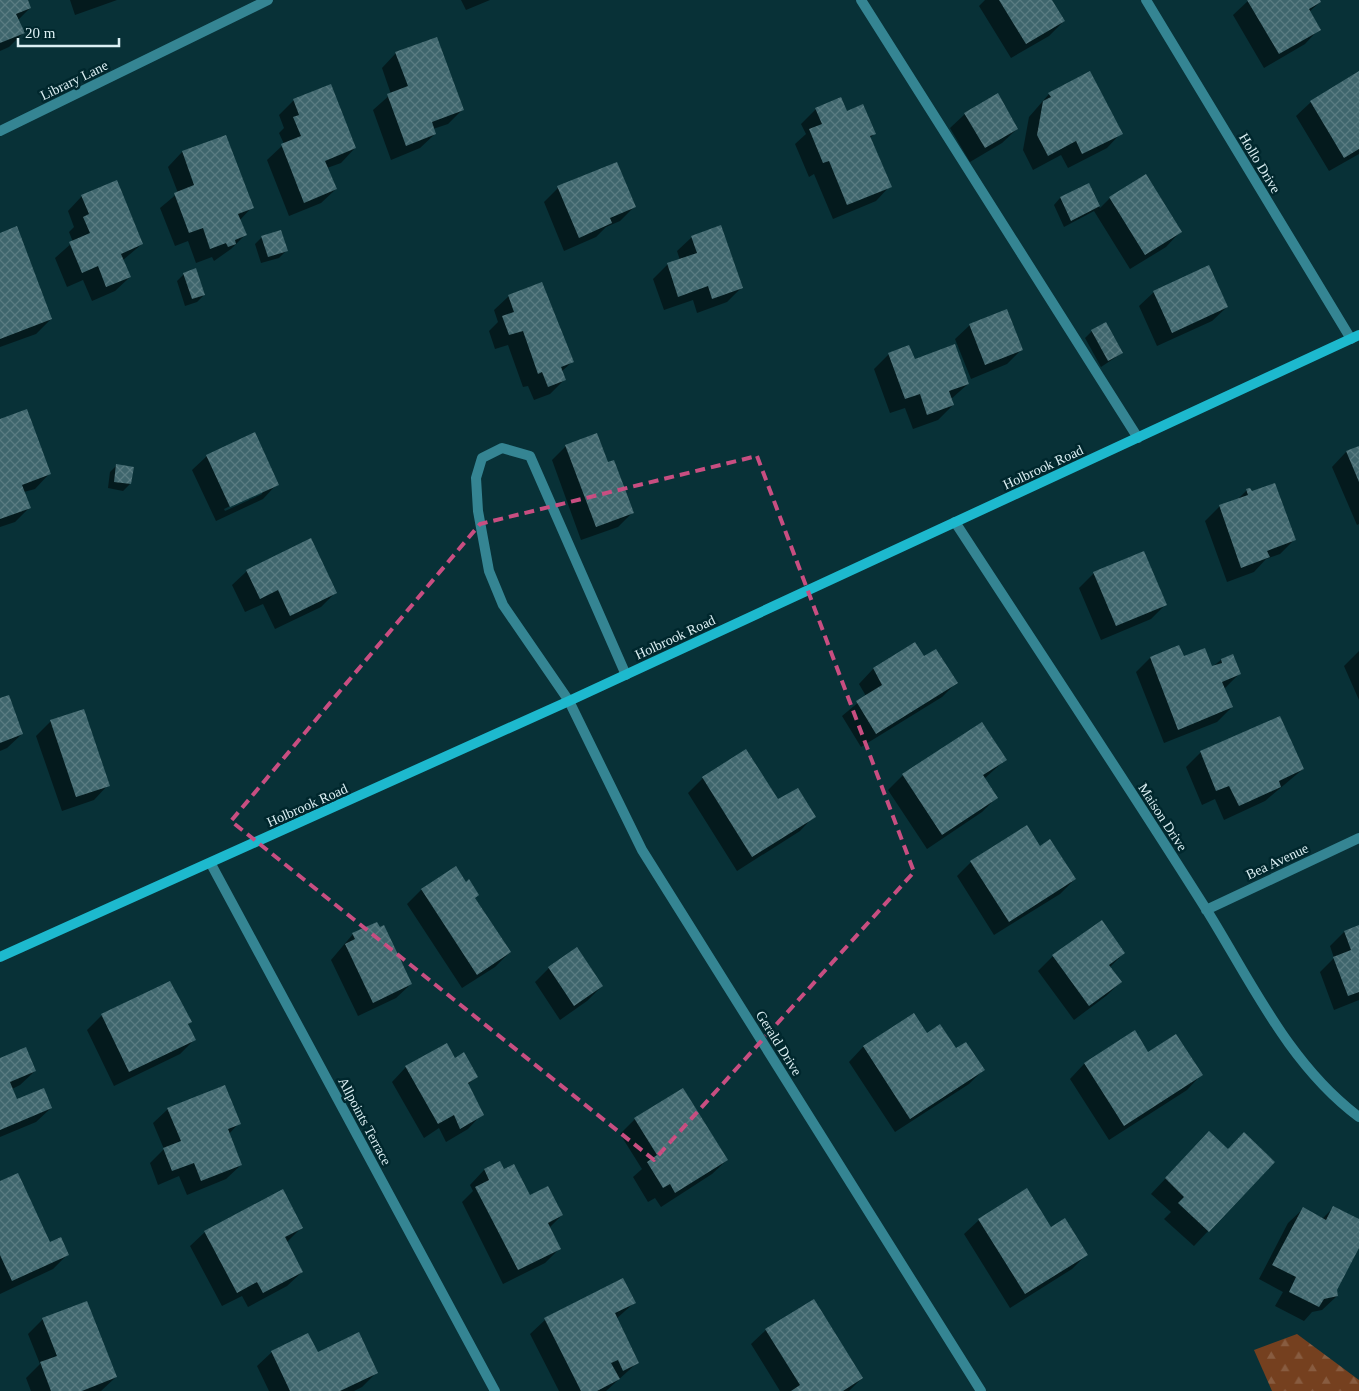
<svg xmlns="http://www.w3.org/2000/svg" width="1359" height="1391" viewBox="0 0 1359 1391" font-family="Georgia,serif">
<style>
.forest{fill:url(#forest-firs)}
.shadow{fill:#0007;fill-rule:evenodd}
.building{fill:url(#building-cross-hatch)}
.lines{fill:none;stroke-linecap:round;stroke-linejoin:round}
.lane{stroke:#358593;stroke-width:10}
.street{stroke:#358593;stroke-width:10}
.secondary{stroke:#1db9ce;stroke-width:10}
.marked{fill:none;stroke:#c84e81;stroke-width:4;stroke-dasharray:10 6;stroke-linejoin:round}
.labels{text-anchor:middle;stroke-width:5;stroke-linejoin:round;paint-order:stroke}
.street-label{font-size:14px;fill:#dbeff3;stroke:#00272d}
</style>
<defs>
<pattern id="forest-firs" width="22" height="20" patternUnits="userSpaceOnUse" patternTransform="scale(1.25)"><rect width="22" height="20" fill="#75401f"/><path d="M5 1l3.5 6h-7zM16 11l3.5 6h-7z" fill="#885c40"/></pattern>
<pattern id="building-cross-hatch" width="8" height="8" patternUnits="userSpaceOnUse" patternTransform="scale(1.25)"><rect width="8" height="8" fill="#3f666d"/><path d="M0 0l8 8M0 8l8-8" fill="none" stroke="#5a7c82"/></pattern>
</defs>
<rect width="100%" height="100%" fill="#083137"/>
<path class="forest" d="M1297 1334 1359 1380V1391H1272L1254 1350Z"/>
<path class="shadow" d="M0 0H28L30 8 18 20 23 33 9 47 0 51Z
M70 0H117L75 15Z
M461 0H490L466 10Z
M985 0H1051L1064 21 1049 36 1011 58 979 6Z
M1249 0H1319L1320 2 1309 12 1319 29 1305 44 1264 68 1233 15Z
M396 53 463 109 448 124 433 129 435 134 420 148 391 160 373 110 391 94 382 68Z
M1359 72V154L1329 171 1296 116 1311 102Z
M330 86 355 148 341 163 327 168 336 189 321 203 289 216 267 160 284 144 279 133 284 128 279 115 293 101Z
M1049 94 1121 133 1107 148 1068 168 1061 155 1033 170 1023 150 1029 117Z
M816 109 846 113 875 133 870 138 890 186 876 201 833 219 814 174 809 177 795 144 806 134 801 124Z
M965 114 1017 129 1002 143 970 162 950 128Z
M225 136 252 207 240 220 245 235 231 249 214 261 212 257 196 263 188 241 175 246 160 208 178 193 168 167 182 152Z
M1146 176 1180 232 1166 247 1130 269 1094 211 1064 227 1054 205 1060 198 1088 184 1100 208 1110 198Z
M558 188 634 207 620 221 606 227 596 237 564 251 544 202Z
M82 196 142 244 123 260 130 277 115 291 92 301 83 280 67 287 55 258 73 242 69 232 74 227 68 211Z
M0 234 51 319 36 334 0 347Z
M262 237 286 251 279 258 261 263 255 244Z
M692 237 741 288 727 302 697 313 693 300 664 310 653 279 668 264 680 260 677 251Z
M184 274 204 295 197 302 185 306 177 281Z
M1154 292 1227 307 1212 321 1157 346 1139 306Z
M509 296 572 362 561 372 564 380 550 394 534 400 528 386 523 387 508 345 495 349 489 331 498 322 494 310Z
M970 325 1022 349 1007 364 971 379 955 339Z
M1092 331 1122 353 1101 367 1085 338Z
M889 354 914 360 968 384 951 399 953 405 938 420 913 429 905 408 890 413 874 369Z
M0 420 49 474 35 489 24 492 30 507 15 522 0 527Z
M566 446 607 464 633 512 618 527 581 540 552 460Z
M1359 447V524L1357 525 1332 467 1346 452Z
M207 456 277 484 263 499 216 521 192 470ZM262 491V494L225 511 224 509Z
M117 465 130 484 123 491 108 488 110 472Z
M1247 490 1294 540 1280 554 1266 559 1254 572 1227 582 1205 521 1220 506 1237 500Z
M247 571 335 593 321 607 275 629 263 604 245 612 232 585Z
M1094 573 1165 605 1151 619 1101 640 1079 588Z
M914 644 923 658 956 683 942 697 861 747 842 716 866 696 859 684 873 669Z
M1359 651V700L1344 666Z
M1232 656 1239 674 1224 689 1232 707 1217 722 1164 743 1136 672 1150 658H1183L1211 668 1221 660Z
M0 700 22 734 7 748 0 751Z
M51 721 108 785 94 800 62 811 36 736Z
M1201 752 1303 769 1265 801 1224 820 1215 799 1202 805 1186 767Z
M1005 760 984 779 996 798 982 812 927 849 888 790 903 775Z
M703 778 778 801 814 816 800 831 737 871 688 793Z
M1040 847 1075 879 1060 894 994 935 957 876 971 862Z
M465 883 510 952 495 967 462 988 407 904 421 890Z
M1101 921 1124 953 1110 967 1121 982 1106 996 1074 1020 1038 971 1053 956Z
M1359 926V1000L1334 1010 1320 972 1334 958 1330 946 1344 932Z
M353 934 411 984 396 998 358 1016 331 960Z
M549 968 602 986 587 1001 560 1020 535 982Z
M102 1015 190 1022 188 1025 194 1040 180 1054 114 1086 87 1030Z
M913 1015 926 1034 955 1050 983 1070 969 1084 895 1132 849 1062 863 1047Z
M1134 1032 1148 1053 1201 1075 1187 1090 1109 1140 1070 1079 1084 1064Z
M0 1059 35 1071 20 1085 12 1089 17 1100 51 1108 36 1122 0 1137Z
M454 1060 476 1077 467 1085 482 1114 468 1129 446 1142 439 1128 424 1138 392 1082 406 1067Z
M168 1109 239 1123 229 1134 241 1165 226 1179 187 1195 179 1176 158 1185 150 1163 164 1149 153 1123Z
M635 1119 727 1160 712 1174 661 1207 655 1198 648 1202 633 1177 642 1169 620 1134Z
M1195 1147 1228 1150 1273 1162 1194 1246 1164 1219 1171 1212 1151 1194Z
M499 1163 504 1171 530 1196 562 1215 549 1228 560 1248 545 1263 503 1284 462 1202 473 1191 470 1185 484 1170Z
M0 1182 49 1244 67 1255 53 1269 0 1294Z
M1334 1207 1359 1221V1246L1336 1290 1337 1296 1322 1310 1312 1312 1304 1321 1275 1306 1283 1292 1259 1279 1288 1223 1303 1209 1322 1219Z
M979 1220 1051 1228 1087 1254 1072 1269 1010 1308 964 1234Z
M302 1227 286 1243 302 1272 287 1286 248 1307 242 1296 222 1306 190 1246 205 1232Z
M623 1280 634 1303 616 1319 638 1362 606 1391H559L530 1334 545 1320Z
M86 1302 116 1377 101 1391H31L26 1378 40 1364 28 1334 42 1320Z
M766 1330 862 1378 849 1391H780L751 1344Z
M272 1352 317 1354 377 1372 362 1387 354 1391H269L257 1366Z"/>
<path class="building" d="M0 0H28L31 8 16 14 25 33 0 43Z
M999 0H1052L1065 21 1026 44Z
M1247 0H1320L1321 2 1309 9 1321 30 1279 54Z
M437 37 464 110 432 122 436 134 406 146 387 94 408 86 395 52Z
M1090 71 1123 134 1082 154 1076 141 1048 156 1037 135 1043 101 1051 97 1048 93Z
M1359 71V149L1344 158 1310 101Z
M331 84 356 148 325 161 337 189 304 203 281 144 301 136 293 117 299 115 293 99Z
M998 93 1018 129 985 148 964 113Z
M841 97 847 111 863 104 876 134 870 136 892 187 847 205 829 161 823 163 809 129 822 124 815 108Z
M226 135 254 208 238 214 247 235 235 240 236 244 228 247 226 243 210 249 203 228 189 233 174 193 194 185 182 151Z
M617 162 636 207 610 218 612 223 579 238 557 186Z
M1146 174 1182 232 1145 255 1109 197Z
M117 180 143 244 121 254 131 277 106 287 98 266 82 273 69 242 90 233 83 217 89 214 81 195Z
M1089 183 1100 206 1071 221 1060 197Z
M721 225 743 288 712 299 708 286 678 297 667 263 697 253 691 236Z
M17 226 52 319 0 339V233Z
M281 230 288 251 268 257 261 236Z
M1209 265 1228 307 1172 333 1153 291Z
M196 268 205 295 192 299 183 273Z
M542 282 574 362 561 367 566 380 548 387 542 372 538 374 523 331 509 335 502 316 514 312 508 295Z
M1007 309 1023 350 985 365 969 324Z
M1106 322 1123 353 1108 361 1091 330Z
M955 344 969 384 949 391 954 405 927 415 920 394 905 399 888 353 909 345 915 359Z
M27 409 51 474 22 485 31 508 0 519V419Z
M255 432 279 485 230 507 206 455Z
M597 433 608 462 614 460 634 513 596 527 565 445Z
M1359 446V482L1346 451Z
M116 464 134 467 131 484 114 482Z
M1275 483 1296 540 1267 551 1270 557 1241 568 1219 505 1248 495 1246 489 1250 488 1252 491Z
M311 538 337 593 290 616 278 590 260 599 246 570Z
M1144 551 1167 605 1116 626 1093 572Z
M915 642 924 656 936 649 958 683 876 734 856 701 882 685 873 668Z
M1179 645 1184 656 1205 648 1212 666 1222 663 1221 659 1233 654 1241 674 1222 682 1233 707 1178 730 1150 657Z
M9 695 23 734 0 743V698Z
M84 709 110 786 76 797 50 720Z
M1280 716 1304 769 1279 781 1281 787 1239 806 1229 786 1216 791 1200 751Z
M982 722 1007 760 983 775 998 798 942 835 902 774Z
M746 749 778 799 798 788 816 817 752 857 702 777Z
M1027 825 1040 846 1050 839 1076 879 1009 922 970 861Z
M456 866 466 882 469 879 479 895 475 898 511 952 477 975 421 889Z
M1102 920 1125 953 1109 965 1122 982 1089 1006 1052 955Z
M377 922 380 927 384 925 412 984 373 1003 345 944 355 939 352 933Z
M1359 925V992L1348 996 1333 957 1351 950 1344 931Z
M577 947 603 986 574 1006 548 967Z
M170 981 192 1022 188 1024 196 1040 129 1072 101 1014Z
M914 1013 927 1033 940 1024 956 1048 966 1042 985 1070 910 1119 863 1046Z
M1135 1030 1148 1052 1176 1034 1203 1075 1124 1126 1084 1063Z
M447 1043 455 1058 464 1052 478 1077 468 1083 484 1115 460 1129 454 1115 438 1124 405 1066Z
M26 1047 36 1071 10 1082 17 1099 44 1088 52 1108 0 1130V1058Z
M225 1085 241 1124 228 1129 242 1165 201 1181 194 1163 172 1171 163 1148 181 1141 167 1108Z
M683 1088 728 1160 675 1193 670 1184 663 1188 647 1162 657 1155 634 1118Z
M1209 1131 1228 1149 1244 1132 1275 1162 1209 1232 1178 1203 1184 1197 1165 1178Z
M500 1161 504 1169 514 1164 530 1195 548 1186 563 1215 548 1223 561 1249 518 1270 475 1187 489 1180 484 1169Z
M18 1173 50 1242 61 1237 69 1255 12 1281 0 1255V1181Z
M1027 1188 1051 1227 1065 1218 1088 1255 1025 1294 978 1219Z
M283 1189 303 1228 285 1237 303 1272 263 1293 257 1282 237 1293 204 1231Z
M1333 1206 1359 1219V1248L1337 1290 1338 1296 1324 1299 1319 1307 1289 1292 1296 1277 1272 1265 1303 1207 1326 1220Z
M623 1278 636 1303 615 1313 639 1363 623 1371 618 1360 611 1363 620 1379 597 1391H581L544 1318Z
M814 1299 863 1378 843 1391H791L800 1385 765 1329Z
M87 1301 117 1377 82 1391H51L40 1362 57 1356 42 1318Z
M359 1332 378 1373 340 1391H290L271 1351 308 1333 318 1352Z"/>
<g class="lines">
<path class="lane" d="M861 0 1138 438
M569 701 503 605 489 571 478 511 476 478 482 458 502 448 530 456 626 675"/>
<path class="street" d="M1146 0 1351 339
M0 131 268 0
M955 522C1039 651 1124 779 1206 909 1251 981 1289 1065 1359 1117
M569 701 642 850 981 1391
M211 864 495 1391
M1206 910 1359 838"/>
<path class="secondary" d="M0 957 569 701 1359 335"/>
</g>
<path class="marked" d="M757 456 914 872 654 1160 231 821 480 524Z"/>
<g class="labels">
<g class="street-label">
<text transform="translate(74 80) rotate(-26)" y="5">Library Lane</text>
<text transform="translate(1260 163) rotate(59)" y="5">Hollo Drive</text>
<text transform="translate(1043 467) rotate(-25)" y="5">Holbrook Road</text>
<text transform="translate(675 637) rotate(-25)" y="5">Holbrook Road</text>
<text transform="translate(307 805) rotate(-24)" y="5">Holbrook Road</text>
<text transform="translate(1163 817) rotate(57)" y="5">Maison Drive</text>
<text transform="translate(1277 861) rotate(-25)" y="5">Bea Avenue</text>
<text transform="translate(779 1043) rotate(58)" y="5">Gerald Drive</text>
<text transform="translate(365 1121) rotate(62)" y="5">Allpoints Terrace</text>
</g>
</g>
<path d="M18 38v8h101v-8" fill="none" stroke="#dbeff3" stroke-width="2.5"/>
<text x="25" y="38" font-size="15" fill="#dbeff3" stroke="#00272d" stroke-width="4" paint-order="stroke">20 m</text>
</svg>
